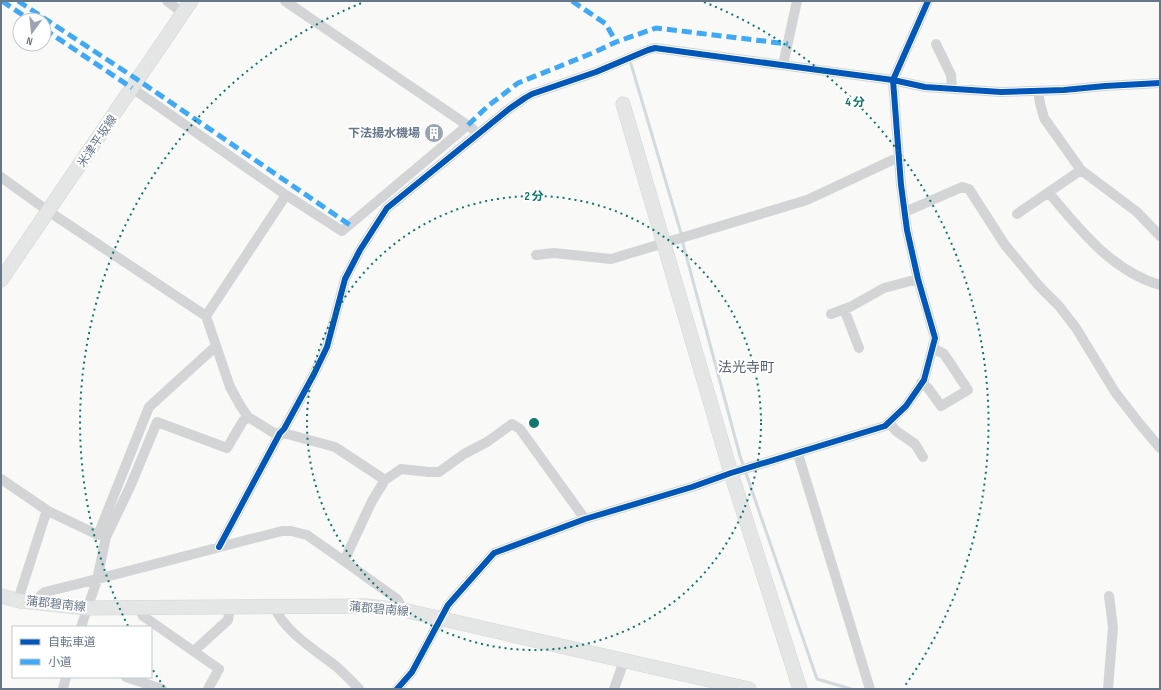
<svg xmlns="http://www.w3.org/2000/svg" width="1161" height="690" viewBox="0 0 1161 690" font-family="'Sofia Sans Condensed','Noto Sans JP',sans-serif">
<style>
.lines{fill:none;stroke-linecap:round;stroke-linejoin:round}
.stream{stroke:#d2dadd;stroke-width:3}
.secondary-casing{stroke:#d4d6d8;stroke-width:15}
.street{stroke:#d3d4d5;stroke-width:10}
.secondary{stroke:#e4e5e5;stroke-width:14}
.quiet{stroke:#3fa9f5;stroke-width:5;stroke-dasharray:10 5;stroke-linecap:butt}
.cycleway-casing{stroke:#fff;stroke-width:8}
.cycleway{stroke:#0057b8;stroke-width:6}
.ring{fill:none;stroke:#0f766e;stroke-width:2;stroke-dasharray:2 4}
.labels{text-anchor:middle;stroke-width:4;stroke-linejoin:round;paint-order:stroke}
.poi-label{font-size:12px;font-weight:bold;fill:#67778a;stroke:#fff;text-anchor:end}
.street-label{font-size:12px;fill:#67778a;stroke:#fff}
.quarter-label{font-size:14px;fill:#56616f;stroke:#fff}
.centre{fill:#0f766e;stroke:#fff;stroke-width:2}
.ring-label{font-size:12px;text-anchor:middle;font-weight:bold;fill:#0f766e;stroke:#fff;stroke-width:4;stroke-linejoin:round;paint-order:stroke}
</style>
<rect width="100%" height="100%" fill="#f9f9f8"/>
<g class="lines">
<path class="stream" d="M631 64 681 233V235
M682 240 740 456 817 679 851 689"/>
<g class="secondary-casing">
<path id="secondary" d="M623 104 731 473 800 689
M1 280 191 1
M1 596 20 601 87 608 365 606 403 610 749 689"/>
</g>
<path class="street" d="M167 1 183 13
M285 1 473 129
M936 44 951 75 952 88
M783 65 797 1
M132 88 286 195 342 231 468 125
M1038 91 1040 103 1044 118 1081 170 1137 212 1160 236
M1 177 48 211 206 316 230 387 240 405 248 417 274 433 287 434 335 447 385 480
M1049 193C1080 230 1112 271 1160 285
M905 212 962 187 969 189 1005 245 1039 286 1059 306 1076 328 1115 392 1139 423 1160 448
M1017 214 1081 170
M536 255 554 253 611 259 807 200 899 157
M844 309 859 348
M831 314 850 307 884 288 918 279
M206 316 286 195
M921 383 928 388 941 406 968 390 944 354 933 348
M889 422 896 431 915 444 923 457
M798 454 870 689
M1 479 48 511 98 535 149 407 216 346
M219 547 280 433 284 429 314 374 327 347 345 279 360 250 387 208 509 109 525 98 532 94 596 72 648 50 655 48 893 80 925 87 1001 92 1064 90 1105 86 1160 83
M344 561 372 501 385 480 401 469 429 472H439L464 454 487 442 512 424 520 429 585 519
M18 600 47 510
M37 603 41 595 45 592C124 573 203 551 282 531H291L307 535 344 561 397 599 403 610
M275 607C281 629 319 653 337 667 344 674 352 681 359 689
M142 608 141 612 143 616 219 669 208 689
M81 627 97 580 106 537 130 487 157 422 227 448 243 421 248 417
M194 651 228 620 230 607
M126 677 162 689
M63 689 66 677
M397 689 412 672 448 605 494 553 585 519 692 487 731 473 885 426 906 406 924 380 935 338 918 279 907 230 901 185 893 80 928 1
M614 689 624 661
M1108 689 1113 627 1109 596"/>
<use href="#secondary" class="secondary"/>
<path class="quiet" d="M2 1 30 20
M18 1 138 80 350 225
M572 1 606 24 616 42
M44 29 132 88
M468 125 488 106 518 83 595 52 616 42 656 28 788 44"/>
<g class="cycleway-casing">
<path id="cycleway" d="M219 547 280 433 284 429 314 374 327 347 345 279 360 250 387 208 509 109 525 98 532 94 596 72 648 50 655 48 893 80 925 87 1001 92 1064 90 1105 86 1160 83
M397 689 412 672 448 605 494 553 585 519 692 487 731 473 885 426 906 406 924 380 935 338 918 279 907 230 901 185 893 80 928 1"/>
</g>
<use href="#cycleway" class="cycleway"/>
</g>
<g class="ring">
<circle cx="534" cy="423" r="227"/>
<path d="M164 687A454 454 0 0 1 151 667M128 626A454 454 0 0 1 364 2M704 2A454 454 0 0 1 904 687"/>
</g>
<defs>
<g id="building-disc" transform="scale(1)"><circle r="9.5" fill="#9aa4b0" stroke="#fff"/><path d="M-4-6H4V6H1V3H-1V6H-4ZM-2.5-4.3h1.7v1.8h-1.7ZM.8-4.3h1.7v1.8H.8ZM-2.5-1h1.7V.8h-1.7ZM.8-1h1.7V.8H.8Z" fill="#fff"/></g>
</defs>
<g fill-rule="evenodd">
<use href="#building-disc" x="434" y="133"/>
</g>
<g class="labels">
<g class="poi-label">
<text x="420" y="137">下法揚水機場</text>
</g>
<g class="street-label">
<text transform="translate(97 141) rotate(-56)" y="4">米津平坂線</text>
<text transform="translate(56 604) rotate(6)" y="4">蒲郡碧南線</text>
<text transform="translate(379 609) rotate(5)" y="4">蒲郡碧南線</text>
</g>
<g class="quarter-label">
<text x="746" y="372">法光寺町</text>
</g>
</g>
<circle cx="534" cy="423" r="6" class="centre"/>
<g class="ring-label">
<text x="855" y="106">4 分</text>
<text x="534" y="200">2 分</text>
</g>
<rect width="1161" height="690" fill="none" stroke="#67778a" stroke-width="4"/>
<rect x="12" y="626" width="140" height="52" fill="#ffffff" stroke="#c2c9d0"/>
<rect x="20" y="639" width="20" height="6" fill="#0057b8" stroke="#c2c9d0"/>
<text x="48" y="646" font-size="12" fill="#67778a">自転車道</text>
<rect x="20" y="659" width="20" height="6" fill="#3fa9f5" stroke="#c2c9d0"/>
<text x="48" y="666" font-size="12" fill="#67778a">小道</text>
<g transform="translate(32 32) rotate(195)"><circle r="19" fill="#ffffff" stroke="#c2c9d0"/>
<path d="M0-3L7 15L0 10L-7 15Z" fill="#9aa4b0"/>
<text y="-6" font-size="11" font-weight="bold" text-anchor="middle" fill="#67778a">N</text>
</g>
</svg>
